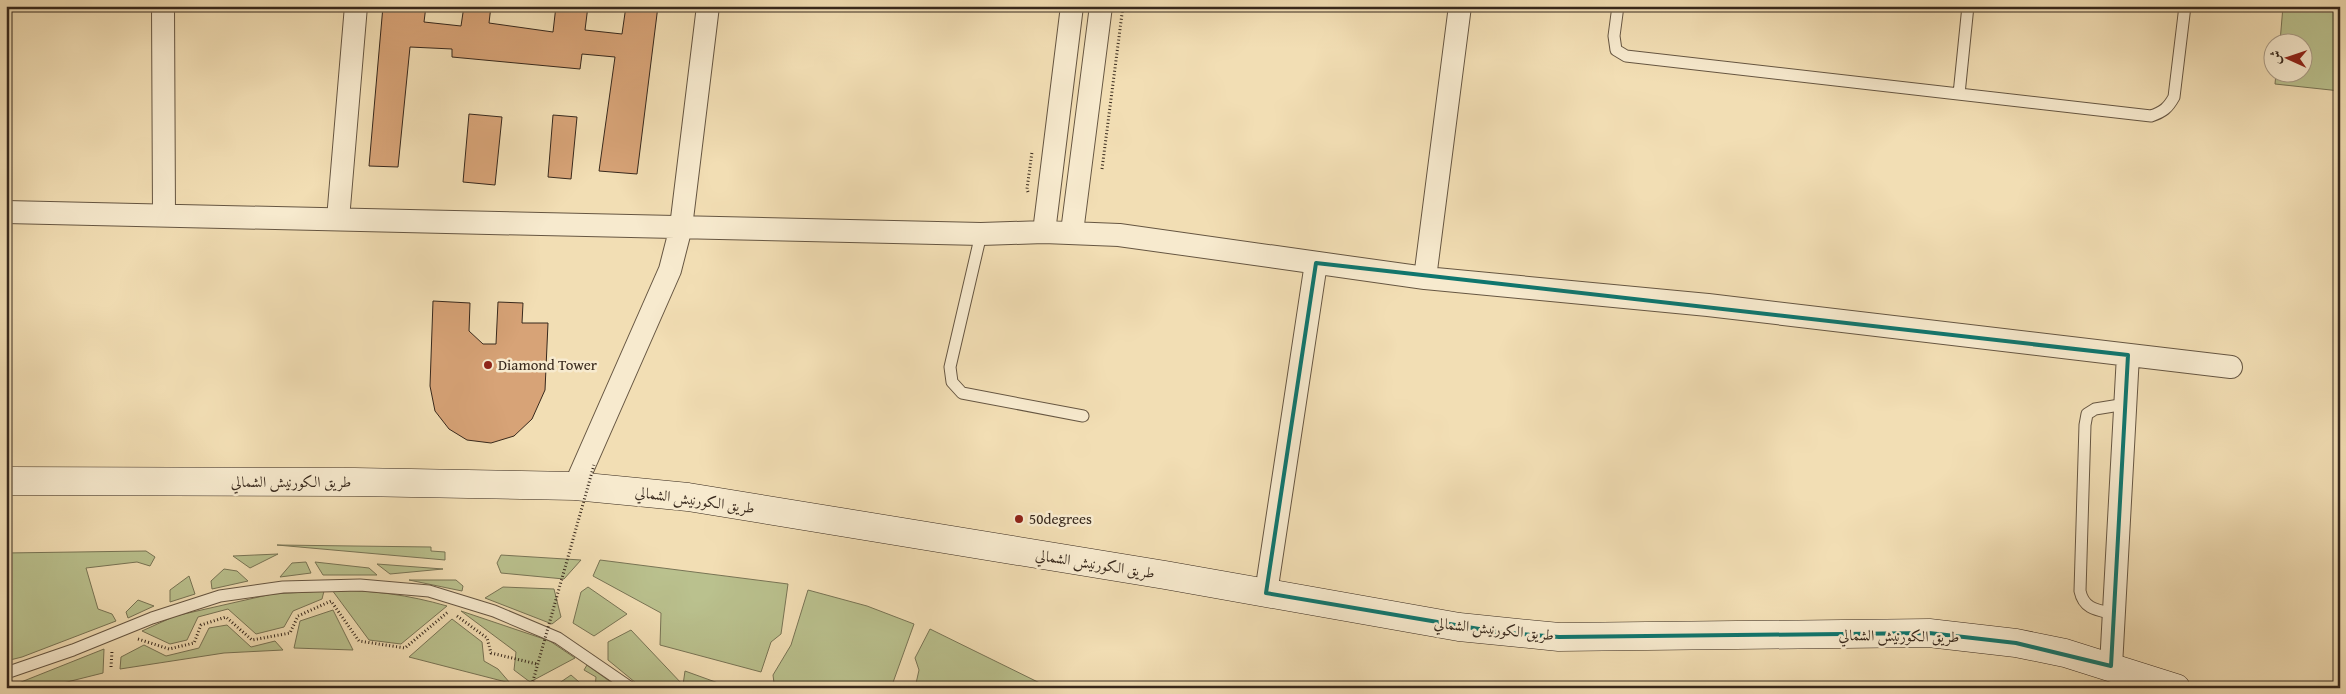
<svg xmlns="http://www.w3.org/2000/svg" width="2346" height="694" viewBox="0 0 2346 694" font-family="'Gentium Book Plus',Amiri,serif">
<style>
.green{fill:#bac18e;stroke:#787455}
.building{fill:#d7a377;stroke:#37281c}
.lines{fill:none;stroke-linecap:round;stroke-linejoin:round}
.service-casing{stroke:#665642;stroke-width:13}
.minor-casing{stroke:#665642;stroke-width:24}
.secondary-casing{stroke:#37281c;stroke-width:29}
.path{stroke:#37281c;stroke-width:3;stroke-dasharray:1 2.5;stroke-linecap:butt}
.service{stroke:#f7eace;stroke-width:11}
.minor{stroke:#f7eace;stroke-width:22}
.secondary{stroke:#f7eace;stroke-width:28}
.path-bridge{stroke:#37281c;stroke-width:3;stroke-dasharray:1 2.5;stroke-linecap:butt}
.marked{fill:none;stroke:#0f766e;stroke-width:4;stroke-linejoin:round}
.poi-dot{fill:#8f2418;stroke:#f7eace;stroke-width:2}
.labels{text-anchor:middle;stroke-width:5;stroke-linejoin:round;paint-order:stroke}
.poi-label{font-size:15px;fill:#37281c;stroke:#f7eace;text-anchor:start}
.street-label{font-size:15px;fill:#37281c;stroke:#f7eace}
</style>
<rect width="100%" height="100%" fill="#f2deb4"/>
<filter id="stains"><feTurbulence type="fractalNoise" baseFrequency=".004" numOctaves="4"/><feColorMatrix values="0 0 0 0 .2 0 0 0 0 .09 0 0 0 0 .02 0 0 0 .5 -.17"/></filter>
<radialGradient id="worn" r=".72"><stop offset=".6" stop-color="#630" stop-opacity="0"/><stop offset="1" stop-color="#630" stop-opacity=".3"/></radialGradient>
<path class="green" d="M2283 6 2340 8V91L2275 84 2276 73 2304 72V42H2280Z
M277 545 431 547V551L445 552V560Z
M146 551 155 557 150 566 137 562 86 568 98 609 112 614 116 621 22 657 6 661V553Z
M278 554 250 568 233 556Z
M501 555 581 560 564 579 501 573 497 563Z
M600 560 788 584 781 634 771 642 761 672 660 645 661 613 593 576Z
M306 562 311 573 280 577 292 563Z
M315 562 369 568 377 575H323Z
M377 564 443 569 390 574Z
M224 569 237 571 248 581 212 589 211 581Z
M189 576 195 594 170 602V590Z
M409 580H456L463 586 462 591Z
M503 587 554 589 561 617 552 624 485 598Z
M588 587 627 614 594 636 573 623 581 592Z
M332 590C372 590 409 595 447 606L401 644 369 640Z
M808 590 867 606 914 624 891 688H778L774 683 773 675 791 645Z
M324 591 322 599 293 611 284 627 256 634 228 609 198 617 187 640 170 644 142 631 175 616 272 594Z
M138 600 154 606 128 618 126 612Z
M333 610 353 650 294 648 300 621Z
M461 611 550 641 575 658 530 682 514 670 516 652Z
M452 619 482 642 484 661 498 669 510 683 409 657Z
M227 625 251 647 275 641 283 650 224 653 120 669 121 657 144 645 166 656 199 648 209 628Z
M930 629 1050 688H1037L1031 684 1030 688H915L919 670 915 658Z
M631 630 683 685 685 671 732 688H642L608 660V642Z
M104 649 103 673 43 688H6Z
M587 665 619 688H595L596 677 584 670Z
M571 675 586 688H552Z"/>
<path class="building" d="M383 6H426L424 22 461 26 464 6H491L489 23 553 32 556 6H588L585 30 622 34 626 6H658L637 174 599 171 615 57 582 54 580 69 452 57V49L410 47 398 167 369 166Z
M469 114 502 117 495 185 463 182Z
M553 115 577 117 571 179 548 177Z
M433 301 470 303 469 331 483 344H496L498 302 523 303 522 323H548L545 390 532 419 514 436 491 443 467 440 449 429 435 411 430 386Z"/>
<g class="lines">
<g class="service-casing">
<path id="service" d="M1618 6 1614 36 1616 50 1626 56 2151 116C2163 112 2168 108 2174 97L2185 6
M1959 94 1968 6
M981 234 950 367 952 382 962 393 1083 416
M2115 614C2098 610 2084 610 2080 591L2085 425 2087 414 2095 409 2126 404
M6 673 73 650 152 618 220 596 283 587 360 585 429 591 494 611 558 638 631 688"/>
</g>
<g class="minor-casing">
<path id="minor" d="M163 6 164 215
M6 212 981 234 1044 232 1119 235 1425 278 1708 305 2231 367
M338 219 356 6
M1044 232 1072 6
M1072 232 1101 6
M1425 278 1460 6
M575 486 670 270 681 227 708 6
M1266 593 1316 263
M2111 666 2128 355"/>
</g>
<g class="secondary-casing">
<path id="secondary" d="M6 481 355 482 575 486 688 497 1165 575 1459 627 1559 637 1929 633 2016 643 2065 653 2176 688"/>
</g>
<path class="path" d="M1102 169 1123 6
M1028 192 1027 189 1032 152
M457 616 487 638 491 653 537 664
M138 639 169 649 194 643 201 625 226 617 252 640 290 633 298 616 331 601 359 641 405 648 448 612
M111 667 112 651"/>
<use href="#service" class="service"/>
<use href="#minor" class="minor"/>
<use href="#secondary" class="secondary"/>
<path class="path-bridge" d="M531 688 594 465"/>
</g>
<path class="marked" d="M1316 263 2128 355 2111 666 2016 643 1929 633 1559 637 1497 632 1266 593Z"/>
<g class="poi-dot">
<circle cx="488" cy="365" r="5"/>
<circle cx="1019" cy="519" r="5"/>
</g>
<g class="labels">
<g class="poi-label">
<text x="498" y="370">Diamond Tower</text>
<text x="1029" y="524">50degrees</text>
</g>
<g class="street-label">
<text x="291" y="487">طريق الكورنيش الشمالي</text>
<text transform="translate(695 500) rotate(8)" y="5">طريق الكورنيش الشمالي</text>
<text transform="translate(1095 564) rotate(9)" y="5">طريق الكورنيش الشمالي</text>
<text transform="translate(1494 629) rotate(6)" y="5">طريق الكورنيش الشمالي</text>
<text transform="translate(1899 636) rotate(1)" y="5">طريق الكورنيش الشمالي</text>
</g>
</g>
<rect width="2346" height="694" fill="none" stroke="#f2deb4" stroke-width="25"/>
<rect x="8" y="8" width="2331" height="679" fill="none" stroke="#37281c" stroke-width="2.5"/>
<rect x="12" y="12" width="2321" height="669" fill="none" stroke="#37281c"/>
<g transform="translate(2288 58) rotate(273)"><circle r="24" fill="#f7eace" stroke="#aa9c87"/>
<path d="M0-4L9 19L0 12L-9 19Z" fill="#8f2418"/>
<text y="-8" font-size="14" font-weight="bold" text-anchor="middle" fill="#37281c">ش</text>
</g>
<rect width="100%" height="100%" filter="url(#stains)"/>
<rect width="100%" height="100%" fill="url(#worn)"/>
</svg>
